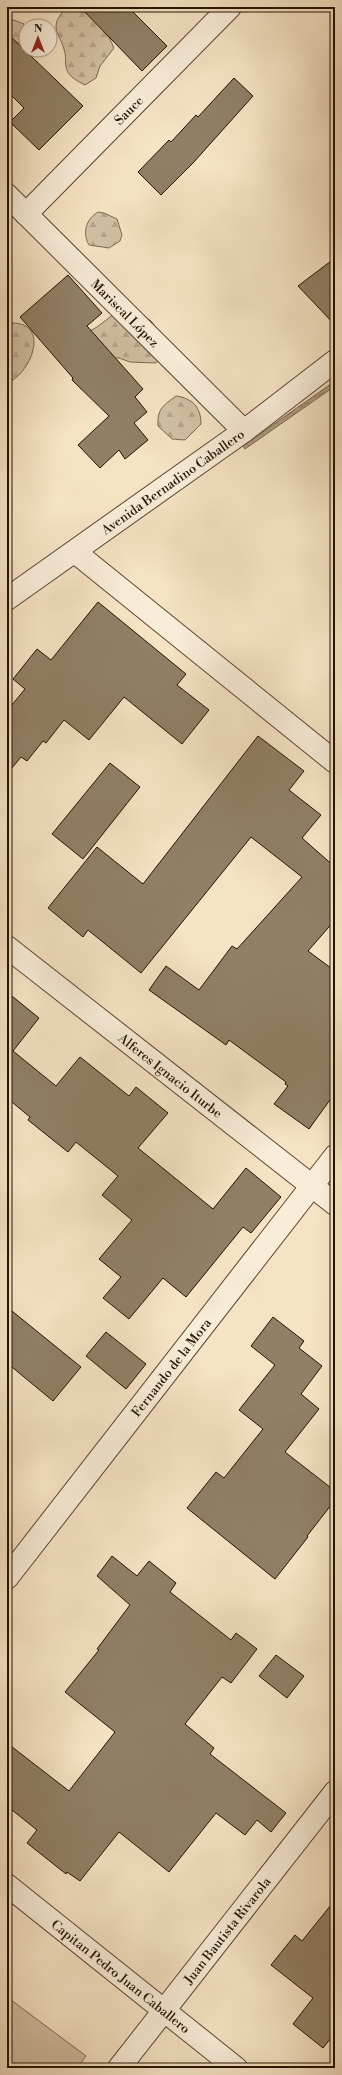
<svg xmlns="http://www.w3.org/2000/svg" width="342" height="2075" viewBox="0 0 342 2075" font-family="'Libre Bodoni',serif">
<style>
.forest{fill:url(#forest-firs);stroke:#7b6852}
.pitch{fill:#d2bfa3;stroke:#7b6852}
.water{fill:url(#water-waves);stroke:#77654d}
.building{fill:#917f66;stroke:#241200}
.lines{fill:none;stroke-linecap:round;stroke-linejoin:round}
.minor-casing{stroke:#584631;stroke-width:24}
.tertiary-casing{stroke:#584631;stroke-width:24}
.minor{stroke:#f9edd9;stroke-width:22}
.tertiary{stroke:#f9edd9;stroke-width:22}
.labels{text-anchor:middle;stroke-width:3.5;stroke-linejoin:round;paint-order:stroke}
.street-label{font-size:13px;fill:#241200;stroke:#f9edd9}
</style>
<defs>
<pattern id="forest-firs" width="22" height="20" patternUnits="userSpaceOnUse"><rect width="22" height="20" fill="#d2bfa3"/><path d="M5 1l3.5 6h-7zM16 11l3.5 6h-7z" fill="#b4a38b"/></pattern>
<pattern id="water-waves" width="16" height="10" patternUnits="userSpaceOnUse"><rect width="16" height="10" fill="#af9c81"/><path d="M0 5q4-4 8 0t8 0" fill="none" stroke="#8e7e67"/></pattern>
</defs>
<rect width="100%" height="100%" fill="#f6e3c4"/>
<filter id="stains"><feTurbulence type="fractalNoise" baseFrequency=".005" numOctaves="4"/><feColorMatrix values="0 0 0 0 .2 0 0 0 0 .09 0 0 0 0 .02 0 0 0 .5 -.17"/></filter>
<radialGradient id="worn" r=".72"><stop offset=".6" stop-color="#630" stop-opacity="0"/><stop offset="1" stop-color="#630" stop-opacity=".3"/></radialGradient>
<path class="forest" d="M66 8C92 10 104 25 114 48L100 66 96 78 85 85C77 81 67 76 66 66 65 62 66 57 65 53 60 31 47 29 66 8Z
M11 19 24 24 22 42 7 46V20Z
M98 212 104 213 117 219 122 235 120 241 109 248 89 245C82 233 86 219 98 212Z
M140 313 151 321 159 331 165 344 161 360 155 363 130 362 119 358H105L79 337 97 327 114 314Z
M12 323C51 323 31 374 7 383V325Z
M176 396C192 398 201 407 201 424L185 440 172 439 158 426C157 408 164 405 176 396Z"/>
<path class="pitch" d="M7 1997 86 2056 77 2068H7Z"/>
<path class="water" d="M335 381V386L245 449 243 446Z"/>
<path class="building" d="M80 7H128L167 46 142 71Z
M7 33 83 106 39 150 10 122 24 108 7 91Z
M234 78 253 96 193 163 161 195 138 172 169 140 171 142 196 115 198 117Z
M335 258V325L298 286Z
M68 275 102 313 87 326 143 389 135 397 147 412 134 423 148 440 125 459 119 450 100 468 78 445 109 416 72 380 73 378 20 317Z
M98 602 186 674 177 685 209 710 182 744 124 697 89 740 64 720 46 743 43 741 27 761 21 757 7 774V711L25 689 13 679 37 649 51 660Z
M258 736 304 771 289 790 321 815 302 838 335 867V920L308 951 335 971V1093L309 1129 274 1104 288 1086 285 1084 286 1082 229 1040 226 1045 149 990 166 966 199 990 232 946 237 949 302 877 251 837 141 973 88 930 83 937 48 908 97 847 143 884Z
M110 763 140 787 83 859 52 834Z
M7 992 39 1018 13 1051 56 1086 80 1057 129 1096 136 1087 168 1113 138 1148 213 1209 246 1168 281 1197 251 1233 243 1227 186 1297 163 1278 129 1319 103 1298 121 1277 99 1259 132 1220 102 1195 118 1176 76 1142 68 1152 28 1120 30 1117 7 1098Z
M7 1307 81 1367 53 1401 7 1363Z
M273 1317 304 1341 299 1348 322 1366 301 1394 319 1409 285 1452 335 1491V1500L307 1536 308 1537 275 1579 187 1508 216 1472 224 1478 263 1429 239 1410 275 1365 251 1346Z
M106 1332 146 1364 126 1389 86 1356Z
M112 1556 137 1576 149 1561 176 1583 170 1592 231 1640 236 1633 257 1649 231 1683 222 1677 185 1724 214 1748 210 1754 286 1813 271 1832 257 1820 245 1835 216 1813 169 1872 119 1832 80 1881 67 1872 66 1874 27 1843 37 1830 7 1806V1743L69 1791 115 1732 65 1692 99 1650 97 1649 130 1605 97 1576Z
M276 1655 304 1676 287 1698 259 1676Z
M335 1900V2033L323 2048 293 2024 313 1998 271 1965 295 1935 302 1941Z"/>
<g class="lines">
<g class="minor-casing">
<g id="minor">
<path id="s1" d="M7 195 244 431"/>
<path id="s2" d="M26 214 230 7"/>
<path d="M75 552 335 762"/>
<path id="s3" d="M7 947 335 1204"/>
<path id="s4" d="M7 1578 335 1156"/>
<path id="s5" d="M7 1885 236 2068"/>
<path id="s6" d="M119 2068 335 1792"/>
</g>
</g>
<g class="tertiary-casing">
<g id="tertiary">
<path id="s7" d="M7 599 244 431 335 361"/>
</g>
</g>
<use href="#minor" class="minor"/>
<use href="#tertiary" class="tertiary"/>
</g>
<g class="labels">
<g class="street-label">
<text dy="5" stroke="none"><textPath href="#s2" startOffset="146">Sauce</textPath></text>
<text dy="5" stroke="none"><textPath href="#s1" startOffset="167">Mariscal López</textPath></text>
<text dy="5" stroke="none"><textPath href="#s7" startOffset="203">Avenida Bernadino Caballero</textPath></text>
<text dy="5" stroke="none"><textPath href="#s3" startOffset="208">Alferes Ignacio Iturbe</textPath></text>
<text dy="5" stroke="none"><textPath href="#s4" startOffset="267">Fernando de la Mora</textPath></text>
<text dy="5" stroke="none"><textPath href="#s6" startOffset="175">Juan Bautista Rivarola</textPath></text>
<text dy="5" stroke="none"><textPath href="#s5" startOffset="146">Capitan Pedro Juan Caballero</textPath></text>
</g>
</g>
<rect width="342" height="2075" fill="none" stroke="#f6e3c4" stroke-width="24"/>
<rect x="8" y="8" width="326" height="2059" fill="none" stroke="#241200" stroke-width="2"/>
<rect x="12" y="12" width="318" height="2051" fill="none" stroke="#241200"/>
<g transform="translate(38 38)"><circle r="19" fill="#f9edd9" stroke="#a49582"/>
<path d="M0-3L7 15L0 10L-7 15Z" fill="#8f2418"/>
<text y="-6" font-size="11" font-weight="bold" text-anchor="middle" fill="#241200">N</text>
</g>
<rect width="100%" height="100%" filter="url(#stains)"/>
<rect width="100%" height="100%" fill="url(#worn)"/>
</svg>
